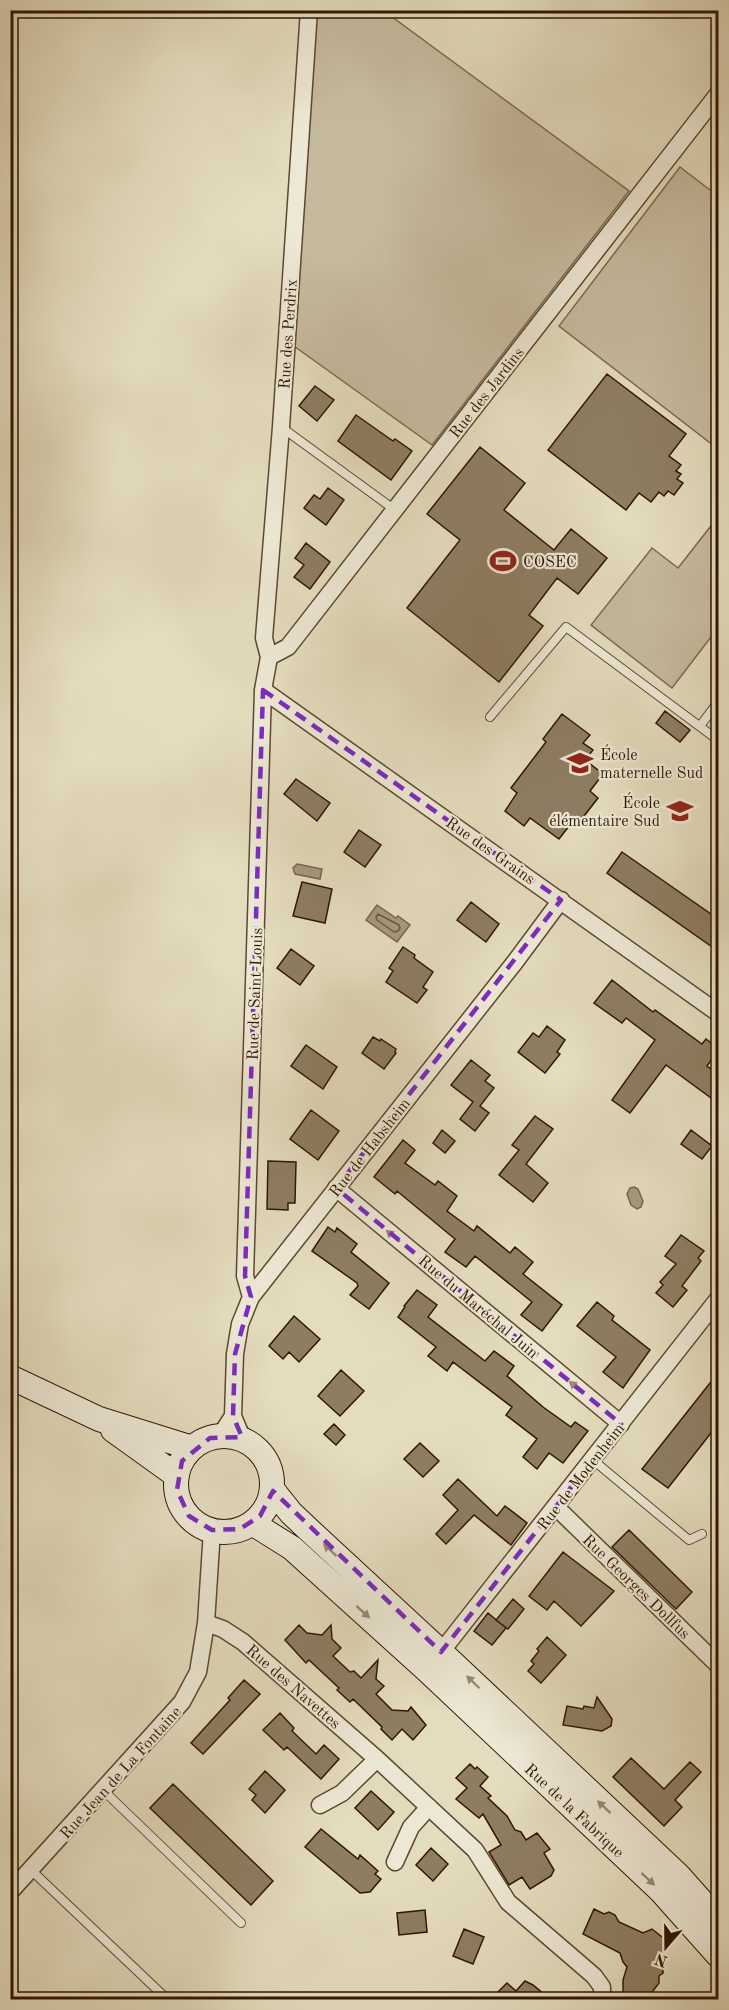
<svg xmlns="http://www.w3.org/2000/svg" width="729" height="2010" viewBox="0 0 729 2010" font-family="'Old Standard TT',serif">
<style>
.green{fill:#c6ba9e;stroke:#7c684f;stroke-width:1.5}
.water{fill:#a7997d;stroke:#78654b;stroke-width:1.5}
.lines{fill:none;stroke-linecap:round;stroke-linejoin:round}
.shore{stroke:#6c583e;stroke-width:1.5}
.building{fill:#8e7d63;stroke:#311600;stroke-width:1.5}
.service-casing{stroke:#5e4830;stroke-width:10}
.minor-casing{stroke:#5e4830;stroke-width:19}
.secondary-casing{stroke:#311600;stroke-width:26}
.service{stroke:#ede8d5;stroke-width:8}
.minor{stroke:#ede8d5;stroke-width:16}
.secondary{stroke:#ede8d5;stroke-width:24}
.oneway{fill:#988a75}
.marked{fill:none;stroke:#7b2cbf;stroke-width:4.5;stroke-dasharray:12 8;stroke-linejoin:round}
.labels{text-anchor:middle;stroke-width:4.5;stroke-linejoin:round;paint-order:stroke}
.street-label{font-size:16px;fill:#311600;stroke:#ede8d5}
.poi-label{font-size:16px;fill:#311600;stroke:#ede8d5;text-anchor:start}
</style>
<rect width="100%" height="100%" fill="#e4dcbe"/>
<filter id="stains"><feTurbulence type="fractalNoise" baseFrequency=".00333" numOctaves="4"/><feColorMatrix values="0 0 0 0 .2 0 0 0 0 .09 0 0 0 0 .02 0 0 0 .5 -.17"/></filter>
<radialGradient id="worn" r=".72"><stop offset=".6" stop-color="#630" stop-opacity="0"/><stop offset="1" stop-color="#630" stop-opacity=".3"/></radialGradient>
<path class="green" d="M315 11H384L629 191 432 445 284 339Z
M680 167 718 196V449L559 326Z
M718 517V628L672 688 591 625 652 548 678 568Z"/>
<path class="water" d="M297 864 322 869 320 879 295 874 293 868Z
M377 905 396 918 398 916 410 925 397 942 366 920Z
M634 1187 638 1189 643 1201 641 1207 637 1209 631 1205 627 1194 630 1188Z"/>
<g class="lines">
<path class="shore" d="M378 914 399 925 400 928 398 931 394 932 377 920 376 917Z"/>
</g>
<path class="building" d="M607 374 686 434 669 456 681 465 676 471 681 474 677 479 683 483 674 495 668 491 664 496 659 492 651 502 639 493 626 510 548 450Z
M315 386 334 400 317 421 299 406Z
M356 415 393 441 395 439 412 451 391 480 338 441Z
M480 447 525 483 504 510 554 550 571 529 607 558 578 594 557 578 529 615 543 626 499 682 407 608 460 540 427 514Z
M328 488 344 500 326 525 304 508 314 495 320 499Z
M306 543 330 562 310 589 294 577 304 565 295 558Z
M665 711 690 730 680 742 656 723Z
M562 714 590 735 583 743 593 750 585 760 603 774 590 791 598 798 577 825 573 821 559 839 530 818 524 826 505 811 517 793 511 788 546 742 543 739Z
M296 779 330 803 317 821 284 794Z
M359 830 381 845 365 867 344 852Z
M622 852 718 919V951L607 873Z
M302 882 332 889 325 923 293 916Z
M471 902 499 924 486 942 457 920Z
M403 947 415 955 414 958 433 972 423 987 427 990 417 1003 386 982 393 971 389 968Z
M291 949 314 966 300 985 277 968Z
M612 980 653 1012 655 1010 702 1044 706 1039 718 1048V1050L707 1066 718 1074V1103L666 1065 630 1113 612 1100 655 1040 626 1018 622 1023 594 1003Z
M547 1026 565 1040 557 1052 560 1054 545 1073 518 1052 533 1033 539 1037Z
M373 1037 380 1041 381 1039 396 1049 395 1052 396 1053 384 1069 362 1053Z
M306 1045 337 1067 323 1089 291 1066Z
M471 1060 490 1075 485 1081 494 1088 480 1106 489 1113 475 1131 460 1119 473 1102 451 1085Z
M311 1110 339 1131 318 1160 290 1139Z
M535 1116 553 1129 526 1164 548 1183 533 1202 499 1175 519 1150 512 1145Z
M442 1130 455 1141 445 1153 433 1143Z
M691 1130 712 1146 702 1159 681 1144Z
M403 1140 415 1150 405 1163 435 1185 438 1181 457 1196 447 1211 474 1231 477 1226 510 1253 515 1247 533 1262 523 1274 562 1305 542 1331 521 1315 532 1302 475 1256 466 1267 445 1252 455 1239 397 1191 395 1194 374 1177Z
M268 1161 296 1162 295 1203H288V1210L267 1209Z
M328 1227 335 1232 337 1228 357 1244 351 1252 389 1283 369 1309 350 1295 358 1286 357 1283 312 1251Z
M681 1235 704 1251 698 1258 701 1261 682 1286 687 1290 673 1307 656 1293 663 1285 660 1282 676 1264 665 1256Z
M417 1290 437 1305 428 1317 485 1361 494 1351 514 1366 507 1376 543 1407 571 1427 575 1422 588 1431 563 1463 549 1453 537 1469 523 1457 537 1439 506 1415 512 1407 453 1362 447 1371 428 1356 436 1347 398 1317 405 1307 404 1306Z
M597 1302 614 1316 612 1320 650 1350 623 1388 603 1372 616 1357 577 1326Z
M294 1316 320 1339 299 1362 289 1352 283 1359 269 1346Z
M341 1370 364 1391 340 1416 318 1396Z
M718 1373V1424L668 1488 642 1469Z
M334 1424 345 1435 336 1445 324 1434Z
M420 1443 439 1461 423 1477 404 1459Z
M458 1479 497 1516 505 1506 527 1523 511 1545 474 1515 446 1544 436 1534 458 1510 443 1495Z
M629 1530 692 1592 676 1609 612 1547Z
M563 1552 614 1591 581 1626 554 1601 547 1610 529 1596Z
M513 1599 524 1609 508 1629 496 1620Z
M488 1613 506 1628 492 1645 474 1631Z
M299 1625 307 1633 322 1635 331 1625 332 1639 341 1648 333 1656 350 1672 354 1671 361 1678 378 1660 376 1679 384 1686 376 1694 392 1710 408 1711 411 1707 426 1725 413 1740 402 1729 392 1740 381 1729 382 1727 353 1699 350 1702 337 1690 339 1688 309 1660 306 1663 285 1640Z
M547 1637 566 1655 541 1683 528 1671 534 1664 531 1661 539 1651 537 1649Z
M244 1680 260 1694 203 1754 191 1743 230 1700 228 1698Z
M597 1697 612 1719 611 1726 602 1731 563 1725 567 1706 583 1709 584 1706 594 1708Z
M280 1713 294 1728 292 1731 316 1754 324 1745 339 1759 321 1779 287 1747 284 1750 263 1730Z
M631 1758 664 1789 690 1762 701 1772 675 1800 682 1807 664 1826 613 1777Z
M470 1764 475 1769 477 1767 488 1777 480 1786 491 1796 488 1798 507 1816 515 1830 521 1832 526 1840 537 1833 550 1849 544 1853 554 1870 551 1876 530 1889 522 1877 509 1885 489 1852 501 1845 483 1814 479 1818 456 1799 467 1788 456 1778Z
M265 1771 285 1790 265 1813 252 1800 256 1795 249 1789Z
M173 1784 273 1881 251 1905 150 1808Z
M371 1791 394 1812 378 1830 355 1808Z
M321 1829 358 1859 360 1855 378 1871 375 1874 381 1879 370 1892 360 1893 305 1847Z
M431 1848 448 1864 433 1881 416 1865Z
M594 1909 604 1914 609 1912 615 1915 619 1922 643 1933 652 1929 666 1940V1948L663 1952V1973L659 1976V1983L646 2000H623V1980L627 1967 623 1962 620 1953 583 1934Z
M425 1910 427 1932 399 1935 397 1913Z
M464 1929 484 1937 473 1964 453 1956Z
M525 1981 533 1985 551 2000H490L507 1983 516 1991Z"/>
<g class="lines">
<g class="service-casing">
<path id="service" d="M281 427 395 510
M490 717 566 627 718 740
M700 726 718 702
M593 1460 689 1540 702 1534
M104 1791 241 1923
M31 1870 168 2000"/>
</g>
<g class="minor-casing">
<path id="minor" d="M269 657 264 638 281 427 309 10
M263 690 718 1013
M336 1188 621 1424
M251 1297 245 1276 263 690 269 657 288 647 718 94
M220 1436 233 1416
M243 1440 233 1416 235 1354 240 1324 251 1297 515 962 561 900
M556 1507 718 1665
M206 1623 223 1629 243 1642 377 1759 475 1850 508 1902 594 1976 602 1987V2000
M441 1652 718 1299
M320 1805 342 1793 377 1759
M395 1862 411 1827 429 1807
M10 1892 182 1702 198 1672 206 1623 212 1530"/>
</g>
<g class="secondary-casing">
<path id="secondary" d="M10 1377 99 1419 192 1448
M113 1430 177 1476
M176 1484a48 48 0 1 1 96 0a48 48 0 1 1-96 0Z
M272 1489 291 1513 309 1530 441 1652 678 1875 718 1920
M252 1523 292 1548 427 1670 661 1891 718 1955"/>
</g>
<use href="#service" class="service"/>
<use href="#minor" class="minor"/>
<use href="#secondary" class="secondary"/>
</g>
<defs><path id="oneway-solid" d="M-6-.8H1V-3.2L6.5 0L1 3.2V.8H-6Z" transform="scale(1.5)"/></defs>
<g class="oneway">
<use href="#oneway-solid" transform="translate(393 1236) rotate(-140)"/>
<use href="#oneway-solid" transform="translate(576 1387) rotate(-140)"/>
<use href="#oneway-solid" transform="translate(330 1550) rotate(-137)"/>
<use href="#oneway-solid" transform="translate(363 1612) rotate(42)"/>
<use href="#oneway-solid" transform="translate(473 1682) rotate(-136)"/>
<use href="#oneway-solid" transform="translate(604 1807) rotate(-137)"/>
<use href="#oneway-solid" transform="translate(648 1879) rotate(43)"/>
</g>
<path class="marked" d="M263 690 561 900 336 1188 621 1424 441 1652 273 1491 260 1516 240 1529 212 1530 189 1516 177 1490 182 1461 210 1438 242 1437 233 1416 235 1354 251 1297 245 1276Z"/>
<defs>
<g id="stadium-bare" transform="scale(2.07)"><path d="M0-5a6.5 5 0 1 0 0 10a6.5 5 0 1 0 0-10ZM-3.5-1.8h7v3.6h-7Z" fill="#8f2418" stroke="#ede8d5" stroke-width="2.5" paint-order="stroke"/></g>
<g id="school-bare" transform="scale(2.07)"><path d="M0-5L7-2L0 1L-7-2ZM-4 1L0 2.5L4 1V4Q0 6-4 4Z" fill="#8f2418" stroke="#ede8d5" stroke-width="2.5" paint-order="stroke"/></g>
</defs>
<g fill-rule="evenodd">
<use href="#stadium-bare" x="503" y="561"/>
<use href="#school-bare" x="580" y="763"/>
<use href="#school-bare" x="680" y="811"/>
</g>
<g class="labels">
<g class="street-label">
<text transform="translate(287 334) rotate(-86)" y="6">Rue des Perdrix</text>
<text transform="translate(486 392) rotate(-52)" y="6">Rue des Jardins</text>
<text transform="translate(491 850) rotate(35)" y="6">Rue des Grains</text>
<text transform="translate(254 994) rotate(-88)" y="6">Rue de Saint-Louis</text>
<text transform="translate(369 1147) rotate(-52)" y="6">Rue de Habsheim</text>
<text transform="translate(479 1306) rotate(40)" y="6">Rue du Maréchal Juin</text>
<text transform="translate(580 1476) rotate(-52)" y="6">Rue de Modenheim</text>
<text transform="translate(637 1586) rotate(44)" y="6">Rue Georges Dollfus</text>
<text transform="translate(294 1686) rotate(41)" y="6">Rue des Navettes</text>
<text transform="translate(120 1772) rotate(-48)" y="6">Rue Jean de La Fontaine</text>
<text transform="translate(575 1810) rotate(43)" y="6">Rue de la Fabrique</text>
</g>
<g class="poi-label">
<text x="523" y="567">COSEC</text>
<text x="600" y="760">École<tspan x="600" dy="18">maternelle Sud</tspan></text>
<text x="660" y="808" text-anchor="end">École<tspan x="660" dy="18">élémentaire Sud</tspan></text>
</g>
</g>
<rect width="729" height="2010" fill="none" stroke="#e4dcbe" stroke-width="36"/>
<rect x="12" y="12" width="705" height="1986" fill="none" stroke="#311600" stroke-width="3"/>
<rect x="18" y="18" width="693" height="1974" fill="none" stroke="#311600" stroke-width="1.5"/>
<g transform="translate(666 1947) rotate(200)" stroke="#ede8d5" stroke-width="4.5" paint-order="stroke">
<path d="M0-4.5L10 22L0 15L-10 22Z" fill="#311600"/>
<text y="-9" font-size="16" font-weight="bold" text-anchor="middle" fill="#311600">N</text>
</g>
<rect width="100%" height="100%" filter="url(#stains)"/>
<rect width="100%" height="100%" fill="url(#worn)"/>
</svg>
